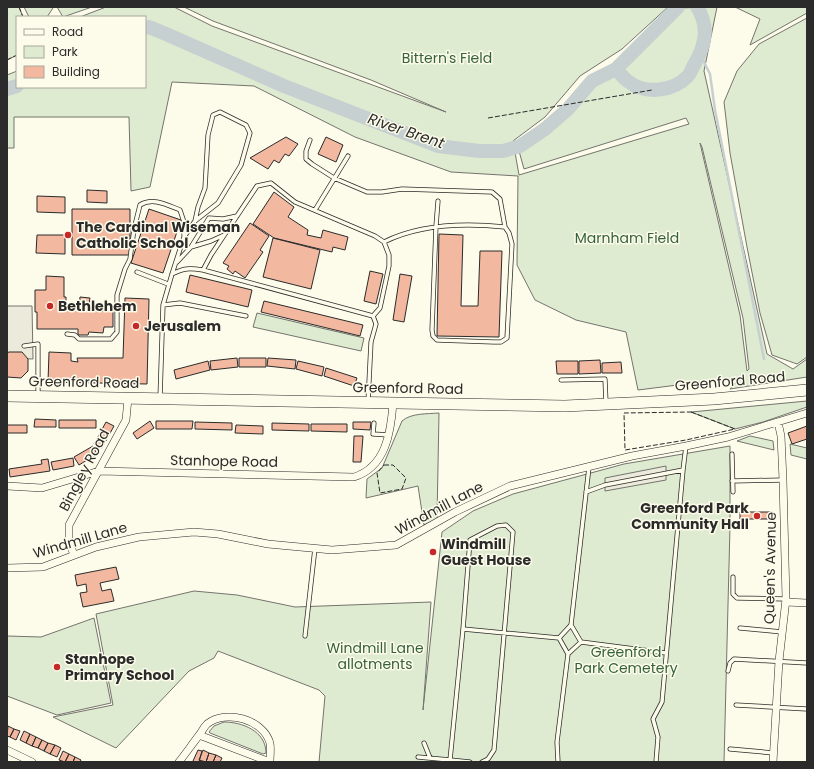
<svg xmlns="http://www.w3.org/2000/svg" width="814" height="769" viewBox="0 0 814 769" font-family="Poppins,sans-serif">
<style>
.green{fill:#deebd1;stroke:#74746e;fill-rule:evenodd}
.parking{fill:#eceadb;stroke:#74746e}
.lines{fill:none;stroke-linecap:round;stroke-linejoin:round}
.stream{stroke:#c7d0d0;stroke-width:2.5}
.river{stroke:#c7d0d0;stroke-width:14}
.building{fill:#f2b8a0;stroke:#2b2b2b}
.lane-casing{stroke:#2b2b2b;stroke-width:5}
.street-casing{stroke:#2b2b2b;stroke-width:8}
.primary-casing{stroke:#2b2b2b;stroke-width:12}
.lane{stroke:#fdfbea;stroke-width:3.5}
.street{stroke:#fdfbea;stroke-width:7}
.primary{stroke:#fdfbea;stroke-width:11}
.fence{stroke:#2b2b2b;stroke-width:1;stroke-dasharray:5 2;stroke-linecap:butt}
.poi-dot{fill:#c62828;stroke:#fdfbea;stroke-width:1.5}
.labels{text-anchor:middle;stroke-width:3;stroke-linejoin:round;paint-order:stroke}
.park-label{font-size:14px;fill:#34623c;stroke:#fdfbea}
.poi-label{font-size:14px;font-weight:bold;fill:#2b2b2b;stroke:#fdfbea;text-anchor:start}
.street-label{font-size:14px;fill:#2b2b2b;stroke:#fdfbea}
.water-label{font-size:15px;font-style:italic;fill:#2b2b2b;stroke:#fdfbea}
</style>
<rect width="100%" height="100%" fill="#fdfbea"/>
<path class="green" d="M7 7H19L23 17H17V55L7 60Z
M24 7H52L53 8 47 17H29Z
M57 7H92L63 17Z
M106 7H174L212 26 446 112 371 80 213 21 184 7H668L622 49 580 76 545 117 513 141 519 175 689 124 686 118 524 169 519 151 560 122 594 85 593 82 616 69 677 8 717 7 704 71 767 354 793 369 807 359V377L730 389 741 377 638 390 626 332 576 320 535 300 517 265 518 176 451 172 355 137 254 86 172 82 150 187 131 191 129 117H14V148H7V75L17 71V87H145V17H80ZM700 143 702 147 743 318 749 369 747 371 740 315Z
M735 7H807V13L750 45 760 19Z
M807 18V357L797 364 772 355 760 313 747 247 730 153 724 102 737 71 759 44Z
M257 313 364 338 361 351 253 327Z
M807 401V407L763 422 735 429 691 412Z
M439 413 437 519 424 525 418 486 366 498 367 479 382 468 402 421C411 413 427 414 439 413Z
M750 436 773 441 774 450 737 441Z
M790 444 807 448V459L791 455Z
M730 446V526L724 762H319L325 696 319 690 218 651 214 658 189 671 116 748 53 717 113 705 96 614 194 591 237 595 295 607 431 602 423 710 442 532 473 511 513 494 624 464Z
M94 618 111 703 57 715 7 696V636L41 637Z
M224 722C242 722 266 731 266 753L263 754 210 733 209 732 214 726Z"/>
<path class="parking" d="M7 306H32L33 359 7 358Z
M666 466V480L605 491V478Z"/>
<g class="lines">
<path class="stream" d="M700 54 710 74 715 110 764 359"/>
<path class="river" d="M145 28 149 27 166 34 284 86 438 146 479 151H503L520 146 545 129 568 109 592 81 616 69 678 7
M616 69C620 73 624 79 629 82 646 95 674 91 688 76 691 73 692 68 694 65 705 46 710 27 697 7
M7 89 17 86"/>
</g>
<path class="building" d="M286 137 298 144 289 156 285 154 279 163 274 160 268 169 250 158Z
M326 137 343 145 336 162 318 154Z
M87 190 107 191V203L87 202Z
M274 192 294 207 288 217 308 230 307 235 321 238 323 230 348 237 345 250 333 247 332 252 274 238 253 224Z
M37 196 65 197V213L37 212Z
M72 209H130V255H72Z
M149 209 181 220 163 273 131 263Z
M250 223 269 236 260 250 263 252 245 278 235 271 233 274 227 269 229 266 223 263Z
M439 234 463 235 461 306H478L480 251H502L499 337 437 336Z
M37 235H65V254L36 253Z
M273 238 320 250 311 289 263 277Z
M370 271 383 274 376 304 364 301Z
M400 274 412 276 404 322 393 320Z
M190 275 252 290 248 307 186 292Z
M46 276 64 277V297H66V308H79L80 297 90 298 89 304H99V311H103V310H113V327H104L103 333 89 332 88 335H78V329H37V312H35V290H46Z
M125 298 149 299 147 384 48 382 49 352 71 353V361L78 362 77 358H123Z
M264 301 363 325 360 336 261 312Z
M9 352H22L28 359V371L21 378 7 377V353Z
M237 358 238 367 211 370 210 361Z
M239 358H266V367H239Z
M268 358 296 360 295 369 267 366Z
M600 360 601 373 579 374V361Z
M208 361 210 370 176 379 174 370Z
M298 361 324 367 322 376 296 369Z
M556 361H578V374H557Z
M621 362 622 373H602V363Z
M326 368 357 378 354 386 324 376Z
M35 419 56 420V427H34Z
M59 420H96V428H59Z
M150 421 154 428 137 439 133 433Z
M156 421H193L192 429H156Z
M106 422 114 426 102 448 94 444Z
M195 422 232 423V430L195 429Z
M353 422H371L370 430 353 429Z
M272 423 309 424V431L272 430Z
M311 424H347V432L311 431Z
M7 425H27V433H7Z
M236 425 263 426V434L235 433Z
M807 426V439L792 444 788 433Z
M354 436H363L361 462H353Z
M93 446 97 454 79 465 74 457Z
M73 458 74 466 53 470 51 462Z
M48 459 50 471 10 477 9 469 42 464 41 460Z
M740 512H773L774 519H740Z
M116 567 119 579 100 583 102 591 111 589 114 601 83 607 80 593 87 592 86 584 77 586 75 575Z
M8 726 14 729 10 737 7 736Z
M14 729 20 731 16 740 10 737Z
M24 731 30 734 26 743 20 740Z
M30 734 36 737 32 746 26 743Z
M36 737 42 740 38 748 32 746Z
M42 740 48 743 44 751 38 748Z
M48 743 55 745 50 754 44 751Z
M55 745 61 748 57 757 50 754Z
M198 750 202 751 199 762H195L193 761Z
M203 750 209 753 206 762 199 760Z
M63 751 69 754 65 762 59 760Z
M209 753 216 755 213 762H206Z
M69 754 75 757 73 762H65Z
M216 755 222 758 220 762H213Z
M75 757 81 760 80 762H73Z"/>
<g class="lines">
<g class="lane-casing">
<path id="lane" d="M310 140 306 151V159L312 164 334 178 367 192H382L402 189 492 192 500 199 505 227
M315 210 348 156
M384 242C420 224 466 223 505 227L509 233 512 244 507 338 501 342H494L437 340 433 336 432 330 436 226 438 201
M191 247 209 218 223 219 237 216
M177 262 191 247 211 241 224 235
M203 270 211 255 257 186 271 183 295 202 375 236 384 242 389 255V266L380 308 373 316
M137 272 168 284
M172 274C184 268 189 268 203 270L373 316 376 324 371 342 368 402
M163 305 180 303 246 316
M67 334 75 335 79 339H111L117 332V295L125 269 130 259 134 229 140 205C153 197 167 205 180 210L184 222V236
M24 346 38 344V395
M561 380 605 379 606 403
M160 398 163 305 172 274 184 237 195 221 218 203 241 165 250 133 246 125 220 112 213 115 208 135 205 188 198 207 195 221
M374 423 373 434 389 435
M732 454 733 492
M732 481 783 480
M586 492 605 485 683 470
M733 577V594L737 598 786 599
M740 628 782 632
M463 629 470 540 497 526 506 525 513 532 494 750 488 759 482 762
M305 636 315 548
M581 642 666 653
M568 654 559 638 571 625
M728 671 730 663 734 659 807 663
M736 705 807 709
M424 743 430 758
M730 749 774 753
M418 757 450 760 463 629 559 638
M450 760 470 762
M558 762 557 742 568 654 581 642 571 625 589 467
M656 762 658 737 653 719 662 702 683 470 686 446"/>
</g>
<g class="street-casing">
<path id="street" d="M7 486 42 488 99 471 354 477C386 467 391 432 393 403
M74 555 69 541V525L126 420 128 398
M7 568 43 567 96 547 139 537 194 532 218 534 268 544 332 550 396 545 455 512 510 486 632 456 686 446 728 437 807 413
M786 602 807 603
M199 735 270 762
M7 750 32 762
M179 762C186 753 193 743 200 734 202 731 204 727 207 724 226 709 263 719 270 743 271 749 270 756 270 762
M773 762 779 661 786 599 783 480 781 436 778 422"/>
</g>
<g class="primary-casing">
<path id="primary" d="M7 396 565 406 714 399 807 390"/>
</g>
<use href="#lane" class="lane"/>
<use href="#street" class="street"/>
<use href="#primary" class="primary"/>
<path class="fence" d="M19 7 23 17
M7 60 17 55
M488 118 652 90
M691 412 735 429 686 440 625 450 624 413Z
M384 465H393L406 478 402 489 380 493 377 473Z"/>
</g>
<g class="poi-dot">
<circle cx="68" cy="235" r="4"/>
<circle cx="50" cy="306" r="4"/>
<circle cx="136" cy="326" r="4"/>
<circle cx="757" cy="516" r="4"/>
<circle cx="433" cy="552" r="4"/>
<circle cx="57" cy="667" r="4"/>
</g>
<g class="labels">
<g class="park-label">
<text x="447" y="63">Bittern's Field</text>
<text x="627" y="243">Marnham Field</text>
<text x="375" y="653">Windmill Lane<tspan x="375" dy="16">allotments</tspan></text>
<text x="626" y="657">Greenford<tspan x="626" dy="16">Park Cemetery</tspan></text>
</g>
<g class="poi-label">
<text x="76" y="232">The Cardinal Wiseman<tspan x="76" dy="16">Catholic School</tspan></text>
<text x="58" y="311">Bethlehem</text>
<text x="144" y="331">Jerusalem</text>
<text x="749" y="513" text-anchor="end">Greenford Park<tspan x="749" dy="16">Community Hall</tspan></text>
<text x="441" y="549">Windmill<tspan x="441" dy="16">Guest House</tspan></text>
<text x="65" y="664">Stanhope<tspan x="65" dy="16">Primary School</tspan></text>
</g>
<g class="street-label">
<text transform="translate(730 381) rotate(-5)" y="5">Greenford Road</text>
<text transform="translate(84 382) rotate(1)" y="5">Greenford Road</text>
<text transform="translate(408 388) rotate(1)" y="5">Greenford Road</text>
<text transform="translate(224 461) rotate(1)" y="5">Stanhope Road</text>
<text transform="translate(84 470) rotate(-62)" y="5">Bingley Road</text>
<text transform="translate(439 508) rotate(-28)" y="5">Windmill Lane</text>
<text transform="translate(80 540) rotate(-16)" y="5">Windmill Lane</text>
<text transform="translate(770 568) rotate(-89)" y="5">Queen's Avenue</text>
</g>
<g class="water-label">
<text transform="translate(406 131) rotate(19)" y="5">River Brent</text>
</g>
</g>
<rect width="814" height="769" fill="none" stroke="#2b2b2b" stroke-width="16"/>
<rect x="16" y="16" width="130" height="72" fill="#fdfbea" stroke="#a9a89e"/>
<rect x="24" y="29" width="20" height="6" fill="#fdfbea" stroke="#a9a89e"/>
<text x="52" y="36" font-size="12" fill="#2b2b2b">Road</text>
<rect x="24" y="46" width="20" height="12" fill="#deebd1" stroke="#a9a89e"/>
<text x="52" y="56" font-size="12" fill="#2b2b2b">Park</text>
<rect x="24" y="66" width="20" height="12" fill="#f2b8a0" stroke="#a9a89e"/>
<text x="52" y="76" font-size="12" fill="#2b2b2b">Building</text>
</svg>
